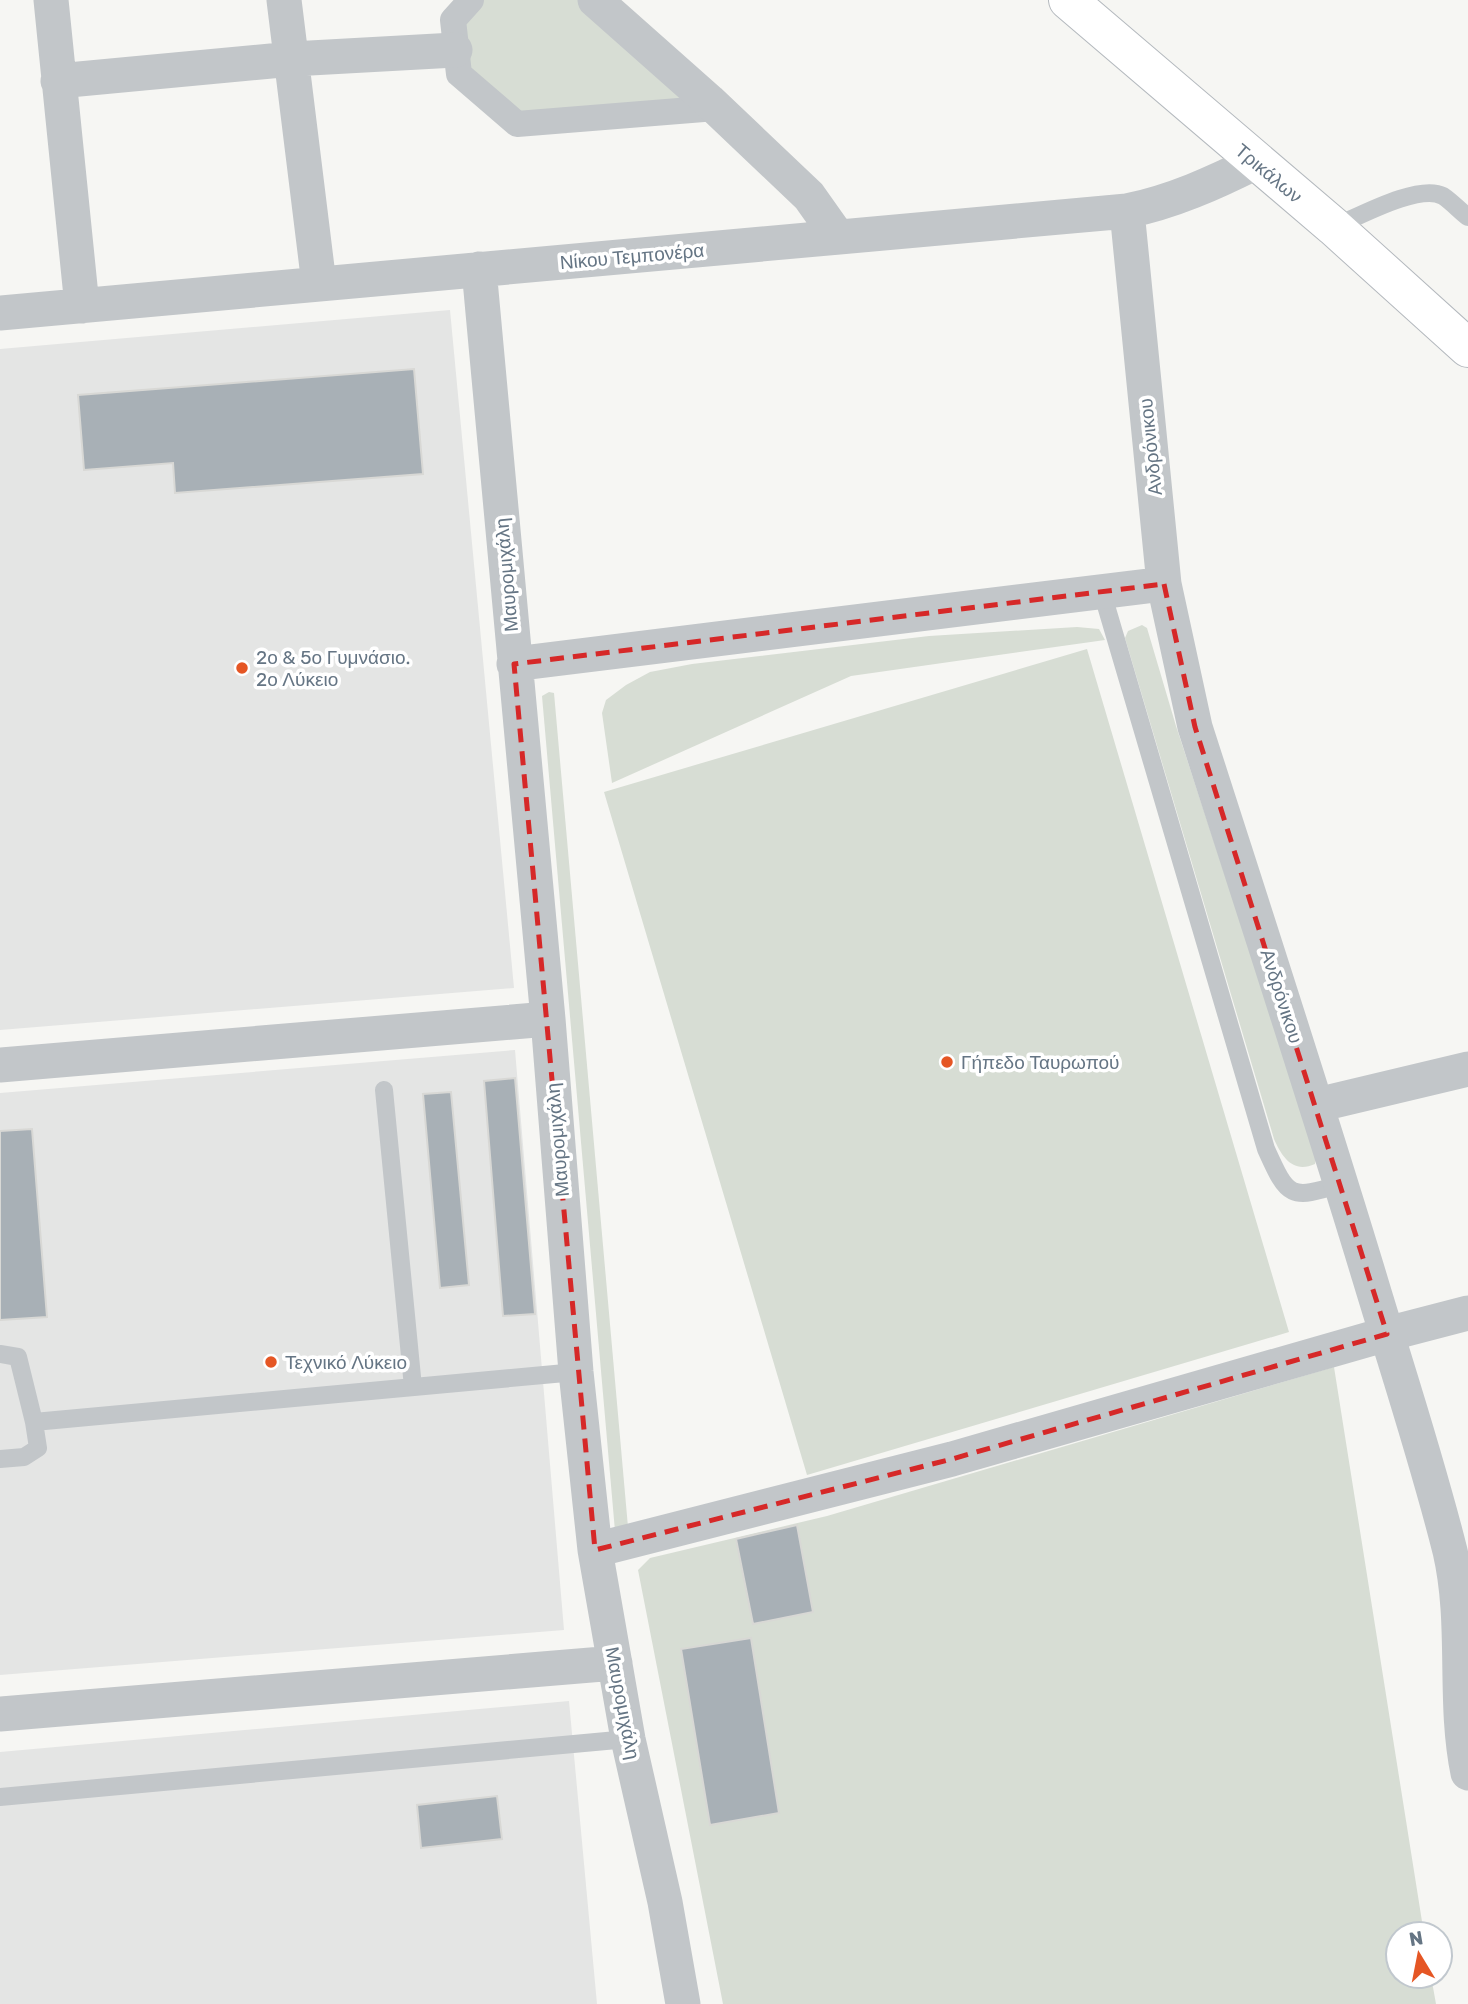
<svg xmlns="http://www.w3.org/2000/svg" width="1468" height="2004" viewBox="0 0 1468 2004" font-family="Rubik,sans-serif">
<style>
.built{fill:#e4e5e4}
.green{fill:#d7ddd4}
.building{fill:#a8b0b6;stroke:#d8d8d5;stroke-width:2}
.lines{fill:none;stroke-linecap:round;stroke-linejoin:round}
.secondary-casing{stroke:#b4b9be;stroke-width:40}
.service{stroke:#c2c6c9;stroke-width:18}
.pedestrian{stroke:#c2c6c9;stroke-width:26}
.minor{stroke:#c2c6c9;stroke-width:35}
.secondary{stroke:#fff;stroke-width:38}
.marked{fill:none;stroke:#d62828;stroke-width:5;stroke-dasharray:14 9;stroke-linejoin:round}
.poi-dot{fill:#e55624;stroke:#fff;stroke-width:2.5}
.labels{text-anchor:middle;stroke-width:7;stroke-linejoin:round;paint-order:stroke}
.street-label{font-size:19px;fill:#657584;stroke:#fff}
.poi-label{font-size:19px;fill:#657584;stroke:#fff;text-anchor:start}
</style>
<rect width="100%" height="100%" fill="#f6f6f3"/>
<path class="built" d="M450 310 514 988 0 1030V349Z
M515 1050 564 1630 0 1675V1093Z
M569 1701 597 2004H0V1752Z"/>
<path class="green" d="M481 0H593L709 103 519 118 465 71 460 25Z
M1142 625 1147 628 1176 726 1317 1155 1315 1164C1293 1174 1282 1157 1274 1139L1125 638 1128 631Z
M1077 627 1099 629 1105 640 851 676 612 783 602 713 606 700 626 685 650 672 692 664 929 636Z
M1087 649 1289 1332 807 1475 604 792Z
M549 692 554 693 628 1527 615 1531 542 696Z
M1334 1367 1424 1934H1398V1976H1431L1436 2004H723L638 1570 650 1558 827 1516Z"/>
<path class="building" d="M414 369 423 474 175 493 173 463 84 470 78 395Z
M515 1078 535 1314 503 1316 484 1081Z
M451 1092 469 1285 440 1288 423 1094Z
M32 1129 47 1317 0 1320V1131Z
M797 1525 813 1612 753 1624 736 1539Z
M751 1638 779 1813 710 1825 681 1649Z
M497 1796 502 1839 421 1848 417 1805Z"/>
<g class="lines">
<g class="secondary-casing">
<path id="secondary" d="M1068 0 1334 227 1468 348"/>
</g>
<path class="service" d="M1334 227C1358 217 1419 183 1443 196 1452 202 1460 211 1468 217
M1102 592 1266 1149C1288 1198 1290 1200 1341 1184
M384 1090 413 1387
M0 1354 18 1357 34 1422
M0 1459 24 1457 38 1448 34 1422 576 1372
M0 1797 628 1739"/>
<path class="pedestrian" d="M471 0 453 20 459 74 517 124 716 108"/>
<path class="minor" d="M51 0 82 306
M284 0 319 284
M595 0 709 101 809 196 838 237
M58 81 292 59 455 50
M1127 211 1164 584 1195 727C1254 911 1314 1094 1370 1279 1397 1369 1427 1459 1450 1551 1467 1624 1453 1700 1468 1773
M479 269 548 1019 576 1372 595 1550 628 1739 665 1902 683 2004
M0 313 1127 211C1172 202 1214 183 1256 162
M514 664 1164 584
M0 1065 548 1019
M1317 1105 1468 1069
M595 1550 952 1459 1387 1334 1468 1313
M0 1714 615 1663"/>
<use href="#secondary" class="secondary"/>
</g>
<path class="marked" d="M1164 584 1195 727 1387 1334 952 1459 595 1550 514 664Z"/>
<g class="poi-dot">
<circle cx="242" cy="668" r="7"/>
<circle cx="947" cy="1062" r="7"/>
<circle cx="271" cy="1362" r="7"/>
</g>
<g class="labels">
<g class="street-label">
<text transform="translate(1269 173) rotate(40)" y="7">Τρικάλων</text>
<text transform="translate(632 256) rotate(-5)" y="7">Νίκου Τεμπονέρα</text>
<text transform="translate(1150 447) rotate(-96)" y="7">Ανδρόνικου</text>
<text transform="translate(506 575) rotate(-95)" y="7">Μαυρομιχάλη</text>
<text transform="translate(1282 996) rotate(72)" y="7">Ανδρόνικου</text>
<text transform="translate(557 1140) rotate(-95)" y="7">Μαυρομιχάλη</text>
<text transform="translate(623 1703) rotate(79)" y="7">Μαυρομιχάλη</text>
</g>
<g class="poi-label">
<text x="256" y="664">2ο &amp; 5ο Γυμνάσιο.<tspan x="256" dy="22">2ο Λύκειο</tspan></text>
<text x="961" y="1069">Γήπεδο Ταυρωπού</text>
<text x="285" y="1369">Τεχνικό Λύκειο</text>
</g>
</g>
<g transform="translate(1419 1955) rotate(350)"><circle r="33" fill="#ffffff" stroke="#c1c8ce" stroke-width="2"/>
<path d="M0-5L12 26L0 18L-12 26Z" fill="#e55624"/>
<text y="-10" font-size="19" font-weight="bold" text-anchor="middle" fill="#657584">N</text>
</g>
</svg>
